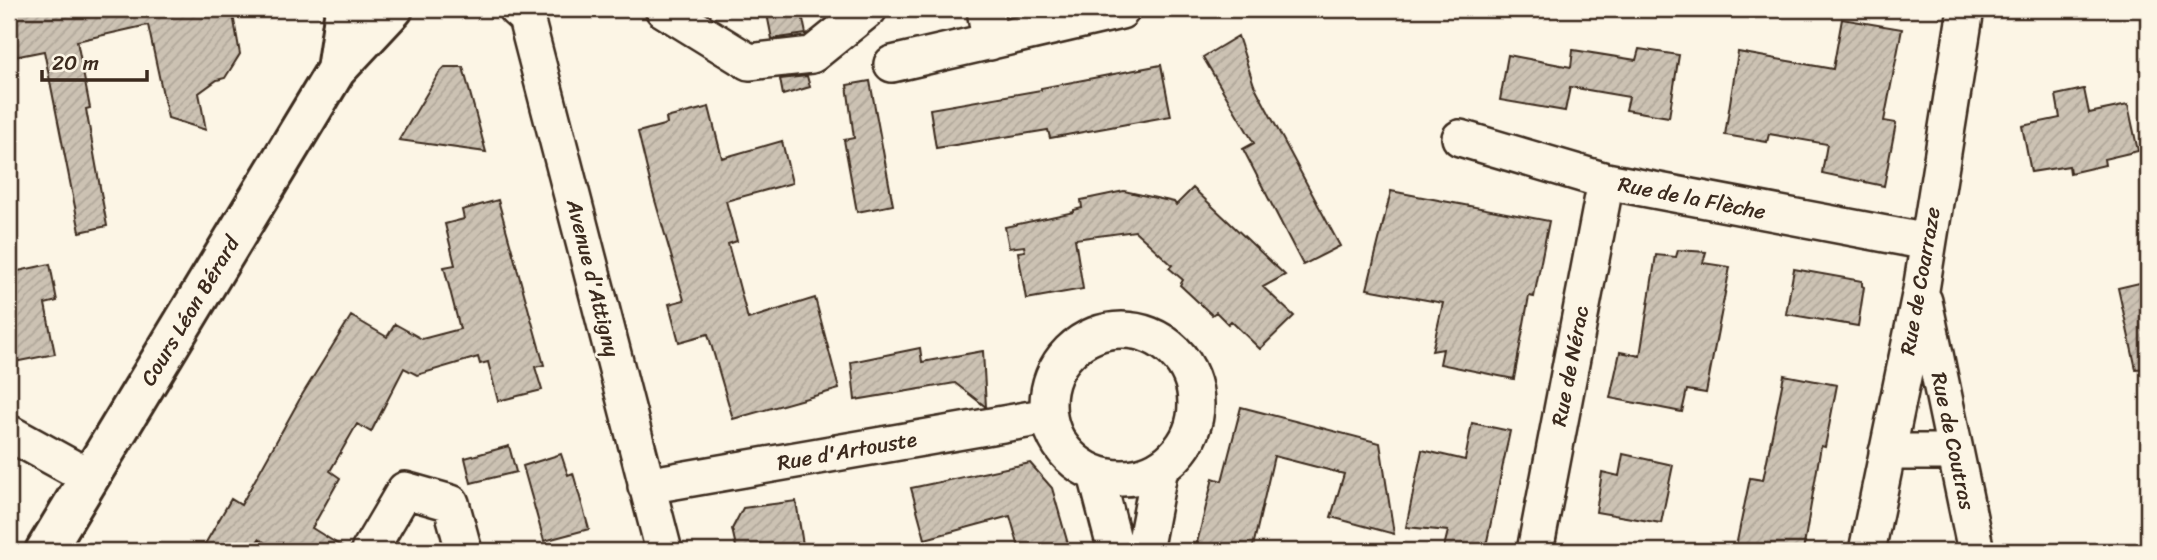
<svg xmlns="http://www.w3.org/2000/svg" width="2157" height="560" viewBox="0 0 2157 560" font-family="Sriracha,sans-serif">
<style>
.building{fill:url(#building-hatch);stroke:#3b2a1e;stroke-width:2}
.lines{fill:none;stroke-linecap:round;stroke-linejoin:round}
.minor-casing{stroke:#3b2a1e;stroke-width:40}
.major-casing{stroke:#3b2a1e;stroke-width:44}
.minor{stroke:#fcf5e5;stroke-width:35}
.major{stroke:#fcf5e5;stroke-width:38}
.labels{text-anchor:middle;stroke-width:5;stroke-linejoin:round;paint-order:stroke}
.street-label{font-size:21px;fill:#3b2a1e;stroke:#fcf5e5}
</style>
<defs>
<pattern id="building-hatch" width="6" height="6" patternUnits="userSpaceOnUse" patternTransform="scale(1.75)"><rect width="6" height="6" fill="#ccc2b3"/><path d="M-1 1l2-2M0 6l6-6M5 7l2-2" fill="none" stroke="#b0a79a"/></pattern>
</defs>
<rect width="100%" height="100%" fill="#fcf5e5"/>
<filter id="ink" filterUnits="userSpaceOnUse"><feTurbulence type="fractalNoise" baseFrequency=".0143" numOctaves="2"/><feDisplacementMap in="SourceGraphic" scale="14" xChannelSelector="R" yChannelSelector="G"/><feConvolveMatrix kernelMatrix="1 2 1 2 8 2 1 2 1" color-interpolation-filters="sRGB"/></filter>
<g filter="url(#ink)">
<path class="building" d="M9 9H232L240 54 225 78 217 80 199 93 206 130 168 118 148 25 77 41 90 108 86 109 107 226 80 232 44 51 9 58Z
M766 9H801L806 34 772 39Z
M1842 19 1902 29 1884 121 1896 123 1884 186 1822 173 1827 144 1769 134 1767 142 1725 135 1738 52 1833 69Z
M1238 36 1254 85 1340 246 1303 265 1243 149 1254 143 1203 57Z
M1639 49 1679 55 1669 117 1626 110 1629 97 1570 87 1565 111 1500 100 1508 55 1571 67 1573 50 1636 60Z
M1161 65 1171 116 1050 138 1048 130 936 148 930 109 1041 90V88Z
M445 67H463L486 152 399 140 439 73Z
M807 76 810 87 783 95 780 79Z
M870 81 893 205 857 212 844 140 854 138 847 85Z
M2084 89 2089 113 2128 105 2138 151 2104 159 2105 165 2070 173 2069 166 2031 172 2022 126 2060 118 2056 95Z
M709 107 722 158 782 141 792 183 726 201 737 241 728 244 748 319 815 298 839 389 733 419 708 334 679 342 669 304 684 300 652 190 638 132 667 124 666 118Z
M1193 188 1285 275 1263 287 1294 316 1260 349 1231 321 1228 324 1216 312 1212 315 1180 285 1183 280 1169 268 1172 265 1135 231 1075 239 1083 289 1026 299 1018 252 1025 251 1024 246 1009 248 1005 227 1074 212V210L1082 208 1081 200 1124 191 1174 202 1176 205Z
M1391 191 1549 221 1534 297 1529 296 1514 379 1440 364 1443 349 1432 351 1443 303 1367 289Z
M498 200 544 365 535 367 542 390 498 401 488 362 480 364 478 357 417 375 404 368 371 432 357 424 330 471 340 478 312 528 349 551H280L259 539 252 551H201L231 499 241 505 302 395 351 316 387 337 395 324 422 339 460 329 444 267 455 265 445 224 464 219 462 210Z
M1678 250 1706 252 1703 263 1730 267 1706 393 1687 390 1682 412 1610 398 1620 352 1640 356 1656 255 1676 257Z
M50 264 57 301 45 304 55 354 9 363V273Z
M1794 269 1862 281V286L1864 287 1858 326 1786 314Z
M2148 281V368L2136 369 2118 288Z
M920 348 922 362 983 351 986 407 955 383 855 400 851 362Z
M1784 375 1837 385 1825 447 1821 446 1803 551H1735L1750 478 1763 480Z
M1241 407 1380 443 1394 534 1331 517 1344 474 1274 456 1252 551H1195L1213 478 1222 481Z
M1472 423 1510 431 1485 551H1443L1448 531 1406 527 1422 450 1465 460Z
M509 446 516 472 471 483 465 458Z
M561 454 568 475 573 473 589 529 544 541 523 466Z
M1623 454 1673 465 1661 523 1596 512 1602 472 1619 476Z
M1030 463 1052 488 1070 551H1020L1010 516 925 539 911 488Z
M796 501 804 551H737L732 529 743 508Z"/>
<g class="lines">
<g class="minor-casing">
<path id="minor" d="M516 9 526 18 664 551
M663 9 749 62 812 55 869 9
M985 9 990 42
M892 64 1121 11
M1460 138 1606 181 1928 242
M1924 301 1976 551
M1048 404a74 74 0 1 1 148 0a74 74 0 1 1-148 0Z
M9 433 89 477
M1887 452H1955
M1096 474 1116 551
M646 486 1049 416
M369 551 405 490 451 503 464 551
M1144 551 1160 468
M1535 551 1606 181
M1867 551 1921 290 1966 9"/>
</g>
<g class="major-casing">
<path id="major" d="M336 70 345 9
M45 551 336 70 393 9"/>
</g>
<use href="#minor" class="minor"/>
<use href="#major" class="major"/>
</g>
</g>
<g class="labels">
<g class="street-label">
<text transform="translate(1692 198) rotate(11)" y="7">Rue de la Flèche</text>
<text transform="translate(593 278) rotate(76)" y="7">Avenue d'Attigny</text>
<text transform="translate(1920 281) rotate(-80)" y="7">Rue de Coarraze</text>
<text transform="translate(190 311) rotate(-59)" y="7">Cours Léon Bérard</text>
<text transform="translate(1570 366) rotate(-79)" y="7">Rue de Nérac</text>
<text transform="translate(1953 441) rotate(78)" y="7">Rue de Coutras</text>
<text transform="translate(847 451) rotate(-10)" y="7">Rue d'Artouste</text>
</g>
</g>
<rect width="2157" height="560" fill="none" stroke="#fcf5e5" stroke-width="35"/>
<rect x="18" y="18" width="2122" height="525" fill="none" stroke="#3b2a1e" stroke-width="2.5" filter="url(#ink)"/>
<path d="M42 70v10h105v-10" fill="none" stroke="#3b2a1e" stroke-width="3.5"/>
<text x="52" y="70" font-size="21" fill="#3b2a1e" stroke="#fcf5e5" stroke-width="5" paint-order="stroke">20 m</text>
</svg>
